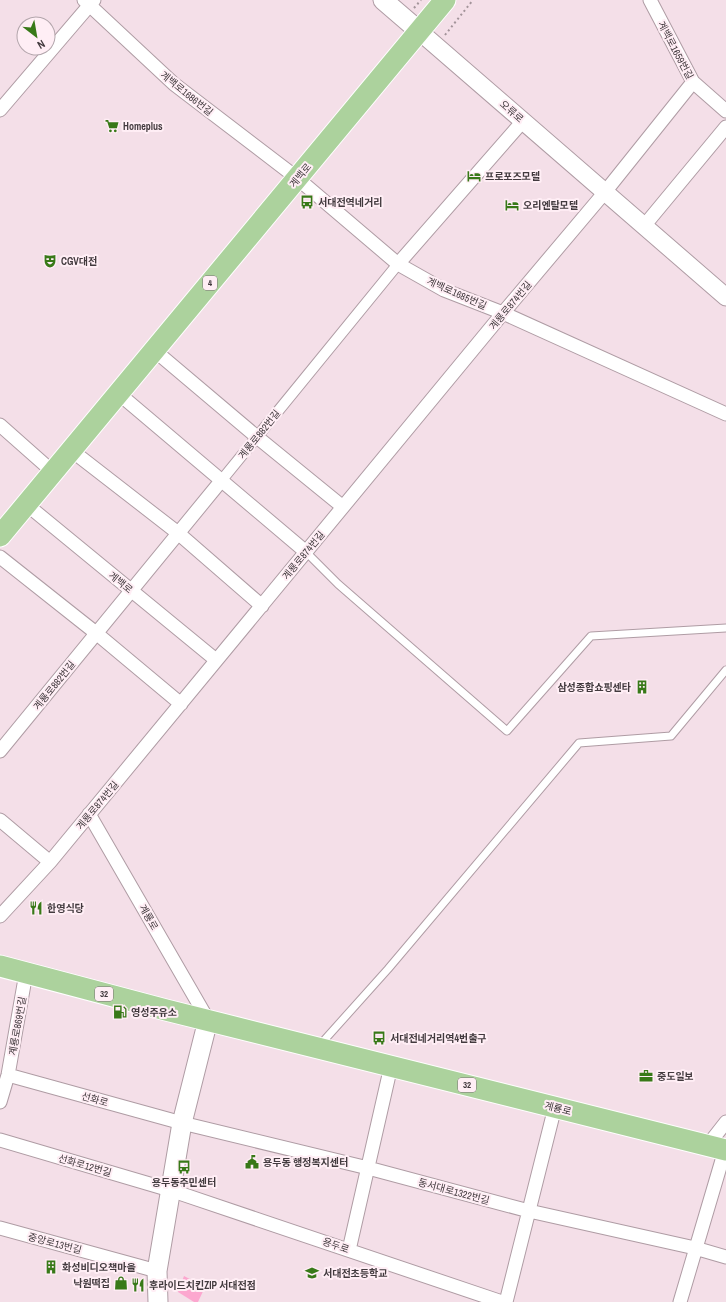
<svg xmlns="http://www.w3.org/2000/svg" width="726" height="1302" viewBox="0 0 726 1302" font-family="'Archivo Narrow','Noto Sans KR',sans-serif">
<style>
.green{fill:#fca7cf}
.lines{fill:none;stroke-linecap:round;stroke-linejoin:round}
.service-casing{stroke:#af9ca4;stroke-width:9}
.pedestrian-casing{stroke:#af9ca4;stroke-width:12}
.minor-casing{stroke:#af9ca4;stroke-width:15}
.tertiary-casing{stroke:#af9ca4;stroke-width:19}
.secondary-casing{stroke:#af9ca4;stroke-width:21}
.primary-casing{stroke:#fff;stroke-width:23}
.path{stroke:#a3949a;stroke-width:2;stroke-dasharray:2 3;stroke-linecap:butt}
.service{stroke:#fff;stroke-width:7}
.pedestrian{stroke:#fff;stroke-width:10}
.minor{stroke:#fff;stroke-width:13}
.tertiary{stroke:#fff;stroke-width:17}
.secondary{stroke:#fff;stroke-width:19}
.primary{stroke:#acd29d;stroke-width:21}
.labels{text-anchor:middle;stroke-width:4;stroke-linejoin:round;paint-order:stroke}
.shield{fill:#ffeef5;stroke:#7b7075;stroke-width:1}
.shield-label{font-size:9px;font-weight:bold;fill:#423a3e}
.street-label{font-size:10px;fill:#423a3e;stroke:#ffeef5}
.poi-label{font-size:10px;font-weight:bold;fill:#423a3e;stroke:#ffeef5;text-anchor:start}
</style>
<rect width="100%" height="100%" fill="#f4dfe8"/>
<path class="green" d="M184 1276 205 1287 198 1302H194L178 1292Z"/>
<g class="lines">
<g class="service-casing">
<path id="service" d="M306 552 338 584 507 731 591 636 726 628
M319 1046 388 969 579 743 671 736 726 670"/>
</g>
<g class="pedestrian-casing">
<path id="pedestrian" d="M221 481 398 264"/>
</g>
<g class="minor-casing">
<path id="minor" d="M84 0 174 84 297 178 398 264 444 290 503 313 726 414
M650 0 693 82 726 111
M0 110 94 0
M644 226 726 127
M398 264 523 121
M154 350 257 437 343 507
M118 393 306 552
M0 425 53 472
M71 450 178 533 262 606
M26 504 216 660
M0 557 96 633 181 704
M0 751 221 481
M89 814 208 1020
M0 820 50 862
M0 916 50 862 503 313 605 192 693 82
M8 1075 182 1123 368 1168 529 1211 695 1248 726 1257
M0 1102 8 1075 26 973
M0 1140 170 1190 502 1302
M708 1145 726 1122
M0 1228 157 1271
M349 1250 391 1066
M506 1302 555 1107
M680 1302 725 1150"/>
</g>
<g class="tertiary-casing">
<path id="tertiary" d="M419 31 726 297"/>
</g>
<g class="secondary-casing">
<path id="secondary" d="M383 0 419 31
M158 1302 157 1271 182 1123 208 1020"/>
</g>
<g class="primary-casing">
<path id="primary" d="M0 536 445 0
M0 966 166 1010 726 1150"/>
</g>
<path class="path" d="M414 8 421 0
M445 35 473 0"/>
<use href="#service" class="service"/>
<use href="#pedestrian" class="pedestrian"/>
<use href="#minor" class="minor"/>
<use href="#tertiary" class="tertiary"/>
<use href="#secondary" class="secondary"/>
<use href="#primary" class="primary"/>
</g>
<defs>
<g id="supermarket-bare" transform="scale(1.08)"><path d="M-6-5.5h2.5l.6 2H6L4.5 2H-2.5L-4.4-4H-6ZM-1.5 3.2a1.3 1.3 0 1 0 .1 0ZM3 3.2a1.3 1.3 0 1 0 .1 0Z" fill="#387918" stroke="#ffeef5" stroke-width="2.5" paint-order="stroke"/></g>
<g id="hotel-bare" transform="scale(1.08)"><path d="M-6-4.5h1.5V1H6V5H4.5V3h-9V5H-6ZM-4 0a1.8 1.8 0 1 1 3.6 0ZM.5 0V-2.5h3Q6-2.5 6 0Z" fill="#387918" stroke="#ffeef5" stroke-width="2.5" paint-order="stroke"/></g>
<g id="bus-bare" transform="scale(1.08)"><path d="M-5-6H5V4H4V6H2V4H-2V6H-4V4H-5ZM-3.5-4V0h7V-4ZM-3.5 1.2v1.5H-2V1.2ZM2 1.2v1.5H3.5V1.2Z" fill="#387918" stroke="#ffeef5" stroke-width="2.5" paint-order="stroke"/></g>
<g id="theatre-bare" transform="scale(1.08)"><path d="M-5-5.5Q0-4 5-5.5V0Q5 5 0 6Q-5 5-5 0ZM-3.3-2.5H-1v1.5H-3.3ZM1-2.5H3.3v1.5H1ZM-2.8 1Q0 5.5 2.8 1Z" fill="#387918" stroke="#ffeef5" stroke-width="2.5" paint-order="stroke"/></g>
<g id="building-bare" transform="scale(1.08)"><path d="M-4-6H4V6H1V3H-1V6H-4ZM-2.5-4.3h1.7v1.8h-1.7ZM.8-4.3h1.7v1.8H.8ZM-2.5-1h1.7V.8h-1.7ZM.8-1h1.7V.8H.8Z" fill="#387918" stroke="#ffeef5" stroke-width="2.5" paint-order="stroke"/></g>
<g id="restaurant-bare" transform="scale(1.08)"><path d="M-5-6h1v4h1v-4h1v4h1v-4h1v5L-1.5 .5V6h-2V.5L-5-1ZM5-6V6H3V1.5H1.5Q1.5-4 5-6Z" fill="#387918" stroke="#ffeef5" stroke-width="2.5" paint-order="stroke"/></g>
<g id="fuel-bare" transform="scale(1.08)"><path d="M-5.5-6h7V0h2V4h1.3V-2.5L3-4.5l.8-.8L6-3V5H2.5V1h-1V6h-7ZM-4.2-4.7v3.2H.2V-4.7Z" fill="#387918" stroke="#ffeef5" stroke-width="2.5" paint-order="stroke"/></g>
<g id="office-bare" transform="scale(1.08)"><path d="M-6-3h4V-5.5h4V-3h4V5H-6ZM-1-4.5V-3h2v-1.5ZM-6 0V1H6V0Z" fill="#387918" stroke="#ffeef5" stroke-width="2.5" paint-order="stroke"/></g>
<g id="civic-bare" transform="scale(1.08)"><path d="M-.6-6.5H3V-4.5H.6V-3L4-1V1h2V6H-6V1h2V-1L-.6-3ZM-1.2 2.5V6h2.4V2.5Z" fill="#387918" stroke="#ffeef5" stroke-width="2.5" paint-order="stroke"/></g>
<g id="school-bare" transform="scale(1.08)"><path d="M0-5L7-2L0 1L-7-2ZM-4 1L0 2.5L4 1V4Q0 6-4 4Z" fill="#387918" stroke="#ffeef5" stroke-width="2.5" paint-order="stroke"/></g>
<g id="shop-bare" transform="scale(1.08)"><path d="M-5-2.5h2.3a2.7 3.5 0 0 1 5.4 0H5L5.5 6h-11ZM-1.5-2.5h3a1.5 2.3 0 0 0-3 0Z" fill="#387918" stroke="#ffeef5" stroke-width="2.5" paint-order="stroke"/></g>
</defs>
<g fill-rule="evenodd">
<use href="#supermarket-bare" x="112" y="126"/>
<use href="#hotel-bare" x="474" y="176"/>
<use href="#bus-bare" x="307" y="202"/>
<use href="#hotel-bare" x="512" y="205"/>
<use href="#theatre-bare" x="50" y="261"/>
<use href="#building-bare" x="642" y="687"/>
<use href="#restaurant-bare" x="36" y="908"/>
<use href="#fuel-bare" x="120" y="1012"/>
<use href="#bus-bare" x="379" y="1038"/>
<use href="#office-bare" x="646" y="1076"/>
<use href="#civic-bare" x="252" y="1162"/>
<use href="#bus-bare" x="184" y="1167"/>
<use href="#building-bare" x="51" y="1267"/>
<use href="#school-bare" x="312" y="1273"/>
<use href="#shop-bare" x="121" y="1283"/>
<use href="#restaurant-bare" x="138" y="1285"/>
</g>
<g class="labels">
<g class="shield">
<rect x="203" y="276" width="14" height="14" rx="3"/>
<rect x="95" y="987" width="18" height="14" rx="3"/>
<rect x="458" y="1078" width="18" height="14" rx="3"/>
</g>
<g class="shield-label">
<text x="210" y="286">4</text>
<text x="104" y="997">32</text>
<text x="467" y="1088">32</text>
</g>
<g class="street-label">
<text transform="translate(676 50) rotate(62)" y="4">계백로1659번길</text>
<text transform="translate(187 93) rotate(39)" y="4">계백로1686번길</text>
<text transform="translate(512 111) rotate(41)" y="4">오류로</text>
<text transform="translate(300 175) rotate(-50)" y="4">계백로</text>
<text transform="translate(457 293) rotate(24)" y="4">계백로1685번길</text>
<text transform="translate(510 305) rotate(-50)" y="4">계룡로874번길</text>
<text transform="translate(259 434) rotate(-51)" y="4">계룡로882번길</text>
<text transform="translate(303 555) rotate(-50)" y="4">계룡로874번길</text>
<text transform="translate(121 582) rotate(39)" y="4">계백로</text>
<text transform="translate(54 685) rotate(-51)" y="4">계룡로882번길</text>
<text transform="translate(97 805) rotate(-50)" y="4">계룡로874번길</text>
<text transform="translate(149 917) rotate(60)" y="4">계룡로</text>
<text transform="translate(17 1026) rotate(-80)" y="4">계룡로869번길</text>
<text transform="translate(95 1099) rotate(16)" y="4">선화로</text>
<text transform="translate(558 1108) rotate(14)" y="4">계룡로</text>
<text transform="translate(85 1165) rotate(16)" y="4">선화로12번길</text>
<text transform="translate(454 1191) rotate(15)" y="4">동서대로1322번길</text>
<text transform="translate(55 1243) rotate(15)" y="4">중앙로13번길</text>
<text transform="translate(336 1245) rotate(19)" y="4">용두로</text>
</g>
<g class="poi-label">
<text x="123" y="130">Homeplus</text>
<text x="485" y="180">프로포즈모텔</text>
<text x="318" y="206">서대전역네거리</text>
<text x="523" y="209">오리엔탈모텔</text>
<text x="61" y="265">CGV대전</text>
<text x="631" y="691" text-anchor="end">삼성종합쇼핑센타</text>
<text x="47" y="912">한영식당</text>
<text x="131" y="1016">영성주유소</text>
<text x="390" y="1042">서대전네거리역4번출구</text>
<text x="657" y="1080">중도일보</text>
<text x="263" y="1166">용두동 행정복지센터</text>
<text x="184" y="1186" text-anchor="middle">용두동주민센터</text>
<text x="62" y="1271">화성비디오책마을</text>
<text x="323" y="1277">서대전초등학교</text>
<text x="110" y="1287" text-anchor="end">낙원떡집</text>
<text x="149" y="1289">후라이드치킨ZIP 서대전점</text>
</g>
</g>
<g transform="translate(36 36) rotate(149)"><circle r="19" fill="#ffeef5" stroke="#b3a6ac"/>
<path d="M0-3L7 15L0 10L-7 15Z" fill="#387918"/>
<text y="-6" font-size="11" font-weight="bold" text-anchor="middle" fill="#423a3e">N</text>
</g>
</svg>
